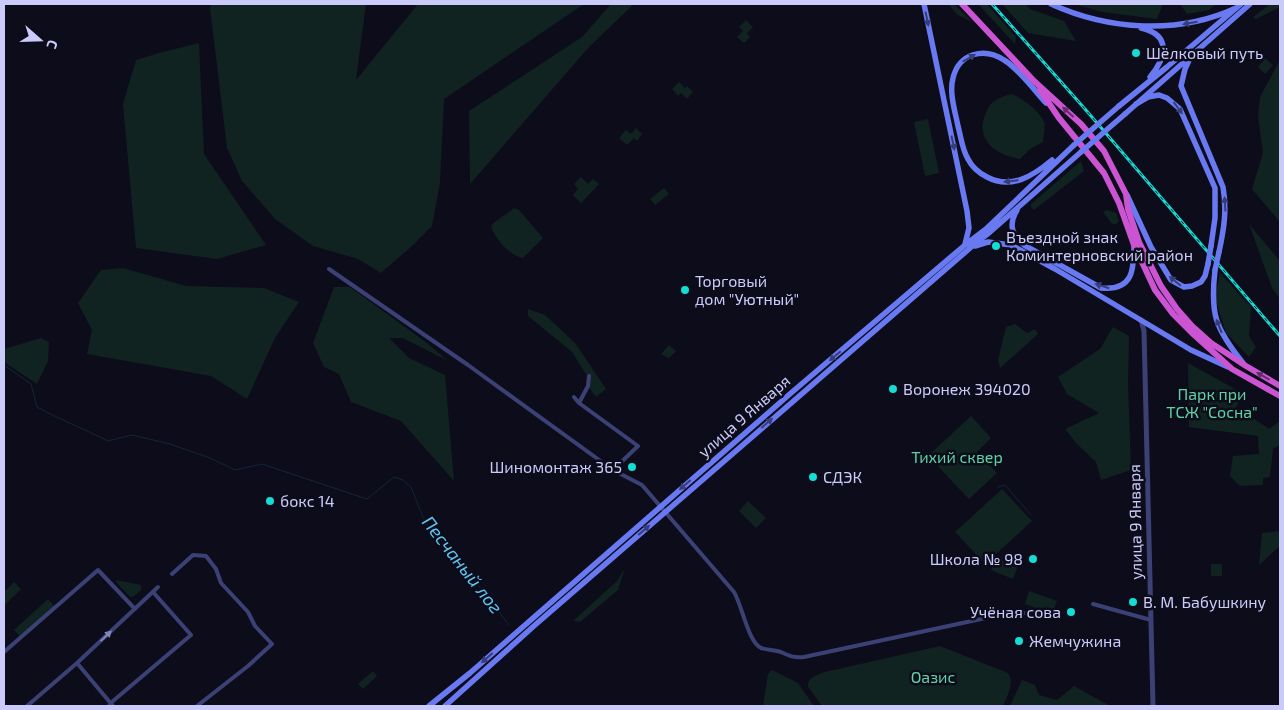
<svg xmlns="http://www.w3.org/2000/svg" width="1284" height="710" viewBox="0 0 1284 710" font-family="'Exo 2',sans-serif">
<style>
.green{fill:#102320}
.lines{fill:none;stroke-linecap:round;stroke-linejoin:round}
.stream{stroke:#0f273b;stroke-width:1}
.minor{stroke:#3b4175;stroke-width:4}
.tertiary{stroke:#3b4175;stroke-width:5}
.secondary{stroke:#6979f2;stroke-width:5.5}
.trunk{stroke:#ca54d2;stroke-width:6}
.rail-casing{stroke:#13ddd4;stroke-width:3}
.rail{stroke:#0d0c1a;stroke-width:1;stroke-dasharray:4;stroke-linecap:butt}
.secondary-bridge{stroke:#6979f2;stroke-width:5.5}
.oneway{fill:#363d7b}
.oneway2{fill:#622c6d}
.oneway3{fill:#8286b8}
.poi-dot{fill:#13ddd4;stroke:#0d0c1a;stroke-width:2}
.labels{text-anchor:middle;stroke-width:5;stroke-linejoin:round;paint-order:stroke}
.poi-label{font-size:16px;fill:#cacbfa;stroke:#0d0c1a;text-anchor:start}
.park-label{font-size:16px;fill:#5ed3a5;stroke:#0d0c1a}
.street-label{font-size:16px;fill:#cacbfa;stroke:#0d0c1a}
.water-label{font-size:18px;font-style:italic;fill:#61c3f1;stroke:#0d0c1a}
</style>
<rect width="100%" height="100%" fill="#0d0c1a"/>
<path class="green" d="M212 4H366L356 80 418 4H584L444 99 440 183 432 226 412 246 381 273 358 259 313 246 275 219 242 181 227 148 210 8Z
M611 4H634L588 48 470 184 469 111 582 37Z
M948 4H954L972 22 958 15Z
M978 4H987L1016 37 1015 44Z
M1002 4H1025L1030 9 1064 21 1076 41 1028 33Z
M1074 4H1163L1157 19 1102 12Z
M1180 4H1216L1209 10 1187 14Z
M1270 4H1280V7L1256 19 1253 17Z
M746 20 753 27 747 33 750 37 744 43 737 37 743 31 739 27Z
M199 43 204 154 266 245 217 259 136 248 123 104 136 60 159 53Z
M1265 58 1273 65 1265 74 1258 67Z
M1280 60V222L1252 189 1263 153 1258 116 1260 97Z
M679 82 685 88 687 86 693 92 687 99 681 93 678 96 672 89Z
M1011 94C1021 97 1040 111 1044 122 1046 127 1043 136 1043 142L1030 149 1020 159C997 155 975 141 985 115 987 110 989 105 993 102 998 98 1005 96 1011 94Z
M928 119 939 173 925 176 914 122Z
M636 128 642 134 637 141 634 138 627 145 619 138 626 130 631 134Z
M1081 161 1084 171 1034 210 1031 207V204Z
M581 177 588 184 593 179 599 184 581 203 573 195 578 189 574 184Z
M664 188 669 194 655 205 650 199Z
M514 208 519 210 543 238 523 258C509 255 495 239 491 226 498 218 506 215 514 208Z
M1107 210 1116 213 1119 221 1116 224H1112L1103 212Z
M1249 224 1280 261V299L1272 288Z
M123 268 186 286 264 288 299 302 275 338 247 399 211 376 87 354 92 330 78 303 101 270Z
M1220 273 1251 307 1249 336 1256 347 1249 357 1226 333 1215 298Z
M334 287H350L427 343 448 361 403 338H389L409 358 445 375 454 481 401 421 351 402 339 374 324 367 313 343Z
M528 309 545 315 576 344 606 389 596 397 588 386 589 379 572 352 528 316Z
M1015 324 1027 333 1035 329 1038 334 1000 368 998 360 1006 327Z
M1113 327 1129 336 1128 383 1131 470 1101 480 1096 462 1076 443 1065 429 1099 413 1067 394 1058 377 1100 349Z
M41 338 49 342 48 361 37 384 4 362V349Z
M669 345 676 351 669 358 661 354Z
M1188 363 1244 394 1236 407 1269 429 1280 421V445L1273 449 1270 477 1263 478V485L1240 486 1230 476 1233 456 1259 454 1258 436 1189 427Z
M971 416 991 438 977 452 997 473 969 499 928 456Z
M1002 489 1032 521 985 564 955 532Z
M748 501 766 518 756 528 739 511Z
M1280 531V546L1259 565 1262 533Z
M996 558 1018 566 1013 579 991 570Z
M1211 564H1222V576H1211Z
M625 568 618 590 580 622 573 621 617 581Z
M117 580 141 585V590L133 597H130L116 582Z
M14 582 21 589 4 606V592Z
M1029 591 1057 601 1052 614 1025 604Z
M48 599 55 607 21 637 14 630Z
M1058 638 1070 642 1068 648 1054 644Z
M940 646 1008 673C1015 683 1007 696 1003 706H822L808 687C807 677 817 675 825 672Z
M772 670 798 683 814 706H763L768 674Z
M373 671 377 676 363 689 358 684Z
M1022 680 1035 685 1039 695 1057 700 1074 686 1110 706H1010Z"/>
<g class="lines">
<path class="stream" d="M4 365 31 384 37 407C60 420 85 429 108 441L132 435 170 444 210 458 235 470 262 464 367 499 394 477 403 480 411 487 424 520 468 572 509 625
M998 487 1005 485 1031 515"/>
<path class="minor" d="M329 269 468 365 613 470 642 485 734 592C742 605 748 642 761 648 767 650 775 650 781 652 789 656 794 658 804 657L995 616 1024 613
M589 376 588 386 579 403 638 446 613 470
M574 397 579 403
M172 574 193 555 206 556 216 569 221 583 248 612 255 626 272 644 248 666 197 706
M1093 604 1151 620
M4 652 98 570 135 609
M77 663 113 706
M27 706 77 663 158 587
M109 706 113 701 191 635 153 592"/>
<path class="tertiary" d="M1141 320 1144 331 1153 706"/>
<path class="secondary" d="M924 4 967 211 969 228 965 244
M1051 4C1108 30 1178 35 1236 8
M1141 28C1172 35 1166 58 1150 77
M1192 54 1185 69 1181 86 1223 187C1227 210 1224 229 1219 252
M1046 103C1035 91 1018 68 1004 60 984 47 959 53 953 78 949 93 955 111 958 126 961 137 962 149 968 159 972 167 979 173 987 177 1011 190 1033 176 1052 160
M1136 104 1148 97 1159 95 1167 98 1180 109 1215 188V218L1211 246
M1119 106 1167 67 1241 4
M1125 114 1250 4
M1127 195 1151 247 1171 280 1184 287 1192 286 1201 282 1205 276 1208 264
M1017 210C1008 225 1012 235 1024 245L1101 288C1133 291 1134 270 1134 245
M975 246 988 242 1011 245 1055 269 1191 350 1228 367
M1215 270C1210 314 1215 328 1243 363
M429 706 470 673 791 393 965 245 986 229 1074 145
M445 706 535 625 977 242 990 232 1081 152"/>
<path class="trunk" d="M962 4 1034 81 1081 124 1104 151 1126 194 1128 209 1139 242 1161 286 1177 309 1192 326 1211 343 1246 366 1280 386
M1040 90 1059 118 1104 173 1119 203 1134 245 1155 290 1173 314 1192 333 1232 369 1280 396"/>
<g class="rail-casing">
<path id="rail" d="M992 4 1085 109 1280 336"/>
</g>
<use href="#rail" class="rail"/>
<path class="secondary-bridge" d="M1074 145 1119 106
M1081 152 1125 114
M1208 264 1211 246
M1215 270 1219 252"/>
</g>
<defs><path id="oneway-solid" d="M-6-.8H1V-3.2L6.5 0L1 3.2V.8H-6Z" transform="scale(1.25)"/></defs>
<g class="oneway">
<use href="#oneway-solid" transform="translate(927 19) rotate(78)"/>
<use href="#oneway-solid" transform="translate(1190 23) rotate(170)"/>
<use href="#oneway-solid" transform="translate(969 58) rotate(-30)"/>
<use href="#oneway-solid" transform="translate(1178 108) rotate(54)"/>
<use href="#oneway-solid" transform="translate(953 143) rotate(78)"/>
<use href="#oneway-solid" transform="translate(1011 181) rotate(173)"/>
<use href="#oneway-solid" transform="translate(1225 204) rotate(-93)"/>
<use href="#oneway-solid" transform="translate(1175 281) rotate(-141)"/>
<use href="#oneway-solid" transform="translate(1102 286) rotate(-163)"/>
<use href="#oneway-solid" transform="translate(1219 326) rotate(-112)"/>
<use href="#oneway-solid" transform="translate(835 356) rotate(140)"/>
<use href="#oneway-solid" transform="translate(767 423) rotate(-41)"/>
<use href="#oneway-solid" transform="translate(685 485) rotate(139)"/>
<use href="#oneway-solid" transform="translate(644 530) rotate(-41)"/>
<use href="#oneway-solid" transform="translate(487 658) rotate(139)"/>
</g>
<g class="oneway2">
<use href="#oneway-solid" transform="translate(1068 112) rotate(-138)"/>
<use href="#oneway-solid" transform="translate(1263 376) rotate(-150)"/>
</g>
<use class="oneway3" href="#oneway-solid" transform="translate(106 636) rotate(-43)"/>
<g class="poi-dot">
<circle cx="1136" cy="53" r="5"/>
<circle cx="996" cy="246" r="5"/>
<circle cx="685" cy="290" r="5"/>
<circle cx="893" cy="389" r="5"/>
<circle cx="632" cy="467" r="5"/>
<circle cx="813" cy="477" r="5"/>
<circle cx="270" cy="501" r="5"/>
<circle cx="1033" cy="559" r="5"/>
<circle cx="1133" cy="602" r="5"/>
<circle cx="1071" cy="612" r="5"/>
<circle cx="1019" cy="641" r="5"/>
</g>
<g class="labels">
<g class="poi-label">
<text x="1146" y="59">Шёлковый путь</text>
<text x="1006" y="243">Въездной знак<tspan x="1006" dy="18">Коминтерновский район</tspan></text>
<text x="695" y="287">Торговый<tspan x="695" dy="18">дом "Уютный"</tspan></text>
<text x="903" y="395">Воронеж 394020</text>
<text x="622" y="473" text-anchor="end">Шиномонтаж 365</text>
<text x="823" y="483">СДЭК</text>
<text x="280" y="507">бокс 14</text>
<text x="1023" y="565" text-anchor="end">Школа № 98</text>
<text x="1143" y="608">В. М. Бабушкину</text>
<text x="1061" y="618" text-anchor="end">Учёная сова</text>
<text x="1029" y="647">Жемчужина</text>
</g>
<g class="park-label">
<text x="1212" y="400">Парк при<tspan x="1212" dy="18">ТСЖ "Сосна"</tspan></text>
<text x="957" y="463">Тихий сквер</text>
<text x="933" y="683">Оазис</text>
</g>
<g class="street-label">
<text transform="translate(744 416) rotate(-41)" y="6">улица 9 Января</text>
<text transform="translate(1135 522) rotate(-91)" y="6">улица 9 Января</text>
</g>
<g class="water-label">
<text transform="translate(462 565) rotate(52)" y="6">Песчаный лог</text>
</g>
</g>
<rect width="1284" height="710" fill="none" stroke="#cacbfa" stroke-width="10"/>
<g transform="translate(40 40) rotate(110)" stroke="#0d0c1a" stroke-width="4" paint-order="stroke">
<path d="M0-4L9 19L0 12L-9 19Z" fill="#cacbfa"/>
<text y="-8" font-size="14" font-weight="bold" text-anchor="middle" fill="#cacbfa">С</text>
</g>
</svg>
